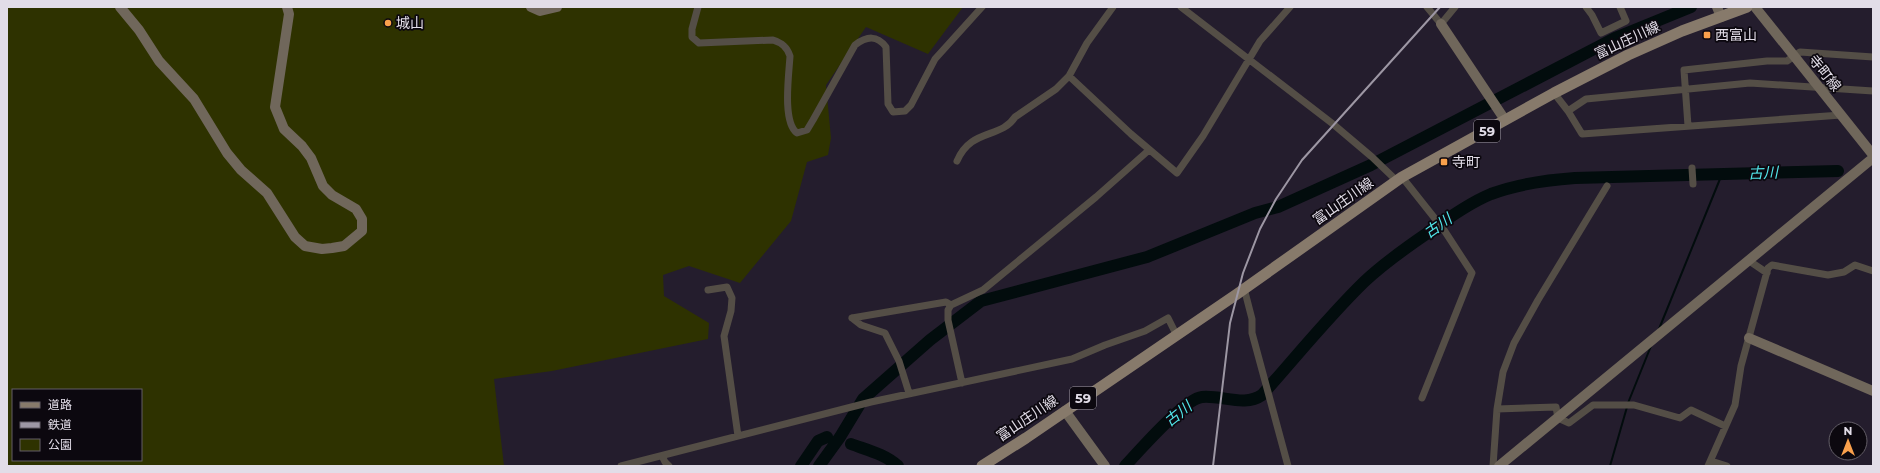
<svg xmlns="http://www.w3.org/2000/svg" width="1880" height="473" viewBox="0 0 1880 473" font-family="Montserrat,'Noto Sans JP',sans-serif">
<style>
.green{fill:#2e3200;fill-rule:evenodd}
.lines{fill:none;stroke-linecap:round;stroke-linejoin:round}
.stream{stroke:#020c0d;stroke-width:2}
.river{stroke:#020c0d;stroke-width:12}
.street{stroke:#544e46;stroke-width:7}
.secondary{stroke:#70675b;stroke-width:10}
.primary{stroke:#877a6b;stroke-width:11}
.rail{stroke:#9d97a4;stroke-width:2}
.poi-dot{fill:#f9a04c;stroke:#0c080f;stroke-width:1.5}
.labels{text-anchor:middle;stroke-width:3.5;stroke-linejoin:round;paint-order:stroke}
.shield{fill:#0c080f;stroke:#a29da7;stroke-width:1}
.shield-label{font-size:13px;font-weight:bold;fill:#e2dde8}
.poi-label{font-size:14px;fill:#e2dde8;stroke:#0c080f;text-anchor:start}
.street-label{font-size:14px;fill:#e2dde8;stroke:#0c080f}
.water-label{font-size:15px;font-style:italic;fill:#52e6ea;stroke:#0c080f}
</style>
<rect width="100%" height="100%" fill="#241d2d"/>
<path class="green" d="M7 7H963L928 54 866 27 826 85 831 138 828 155 807 162 791 221 740 283 689 266 663 275 664 296 709 323 708 339 552 371 494 379 504 466H7ZM13 390H141V460H13Z"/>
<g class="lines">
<path class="stream" d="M1659 329 1722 174
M1628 403 1651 346
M1610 466 1627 407"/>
<path class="river" d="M851 444C867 450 885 454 898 466
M801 466 818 441 827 437
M819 466 840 437 863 399 930 340 981 301 1147 257 1255 213 1278 207 1371 165 1615 38 1691 7
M1125 466C1139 451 1184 399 1202 397 1222 395 1245 407 1262 395 1296 357 1328 317 1364 282 1384 263 1407 247 1429 232 1448 218 1469 203 1491 194 1518 184 1546 180 1575 178L1838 171"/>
<path class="street" d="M698 7 692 29V37L699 43 773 40C782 43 787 47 790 56 789 74 782 122 797 133L807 130 813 120 855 45C867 36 877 35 886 47L888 104 893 112 905 111 911 105 935 59 982 7
M1181 7 1333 124 1372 157 1397 181
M1427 7 1441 24 1455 7
M1586 7 1592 15 1601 33 1626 21 1620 7
M1069 76 1131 134 1177 173 1203 136 1260 41 1290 7
M1554 93 1568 111 1582 134 1841 115
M1568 111 1586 99 1750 83 1873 91
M1688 126 1684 70 1767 61H1787L1800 52 1873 57
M957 161C971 128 1001 139 1015 117L1056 89 1069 76 1087 43 1113 7
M1692 168 1693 184
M1402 177 1444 230 1472 273 1422 398
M1748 260 1767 273
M1244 288 1252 319V333L1288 466
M708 290 727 287 732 298 731 311 724 336 738 436
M951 305 948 310V320L962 383
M852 318 946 302 951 305 983 290 1096 197 1149 150
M852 318 861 325 885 333 899 361 909 393
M1497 409 1556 407 1558 418 1569 423 1593 405H1634L1680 418 1691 410 1725 426
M662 456 665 462 669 466
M1711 461 1727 466
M621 466 871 402 1072 359 1105 345 1145 331 1168 318 1176 334
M1493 466 1497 409 1503 372 1514 343 1538 300 1607 186
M1708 466 1735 405 1741 366 1768 268 1772 265 1828 275 1844 272 1855 265 1873 271"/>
<path class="secondary" d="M120 7 139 30 159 61 194 99 227 153 241 170 267 193 295 237 305 246 322 249 332 248 344 246 362 231V219L356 209 332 195 323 186 311 158 302 146 284 129 275 107 289 14 287 7
M531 7 540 11 557 7
M1717 7 1721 17
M1755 7 1873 155
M1441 24 1505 120
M1749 338 1873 391
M1065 411 1105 466
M1499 466 1873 158"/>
<path class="primary" d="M982 466 1026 438 1237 294 1402 177 1554 93 1628 55 1682 31 1747 7"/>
<path class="rail" d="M1213 466 1230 323 1243 273 1260 229 1276 199 1302 160 1440 7"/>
</g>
<g class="poi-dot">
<circle cx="388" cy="23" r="4"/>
<rect x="1703" y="31" width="8" height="8" rx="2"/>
<rect x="1440" y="158" width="8" height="8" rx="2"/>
</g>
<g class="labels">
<g class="shield">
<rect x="1474" y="120" width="26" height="22" rx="3"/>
<rect x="1070" y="387" width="26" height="22" rx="3"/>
</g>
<g class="shield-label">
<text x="1487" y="136">59</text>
<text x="1083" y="403">59</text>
</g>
<g class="poi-label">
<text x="396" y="28">城山</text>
<text x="1715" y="40">西富山</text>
<text x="1452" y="167">寺町</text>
</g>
<g class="street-label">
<text transform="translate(1627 40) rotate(-25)" y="5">富山庄川線</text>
<text transform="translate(1825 73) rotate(51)" y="5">寺町線</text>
<text transform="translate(1343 201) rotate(-35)" y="5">富山庄川線</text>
<text transform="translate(1027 418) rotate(-34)" y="5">富山庄川線</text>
</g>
<g class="water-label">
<text transform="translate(1763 173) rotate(-2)" y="5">古川</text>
<text transform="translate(1438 226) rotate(-35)" y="5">古川</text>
<text transform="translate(1178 414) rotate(-39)" y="5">古川</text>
</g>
</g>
<rect width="1880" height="473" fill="none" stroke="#e2dde8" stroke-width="16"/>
<rect x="12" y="389" width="130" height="72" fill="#0c080f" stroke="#625d66"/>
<rect x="20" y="402" width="20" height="6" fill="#877a6b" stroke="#625d66"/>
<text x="48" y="409" font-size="12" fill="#e2dde8">道路</text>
<rect x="20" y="422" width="20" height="6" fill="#9d97a4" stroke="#625d66"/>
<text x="48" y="429" font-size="12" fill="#e2dde8">鉄道</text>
<rect x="20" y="439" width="20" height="12" fill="#2e3200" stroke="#625d66"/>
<text x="48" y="449" font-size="12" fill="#e2dde8">公園</text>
<g transform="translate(1848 441)"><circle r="19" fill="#0c080f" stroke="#625d66"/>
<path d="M0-3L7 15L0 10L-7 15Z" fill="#f9a04c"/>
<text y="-6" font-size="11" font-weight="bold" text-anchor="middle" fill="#e2dde8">N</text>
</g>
</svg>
